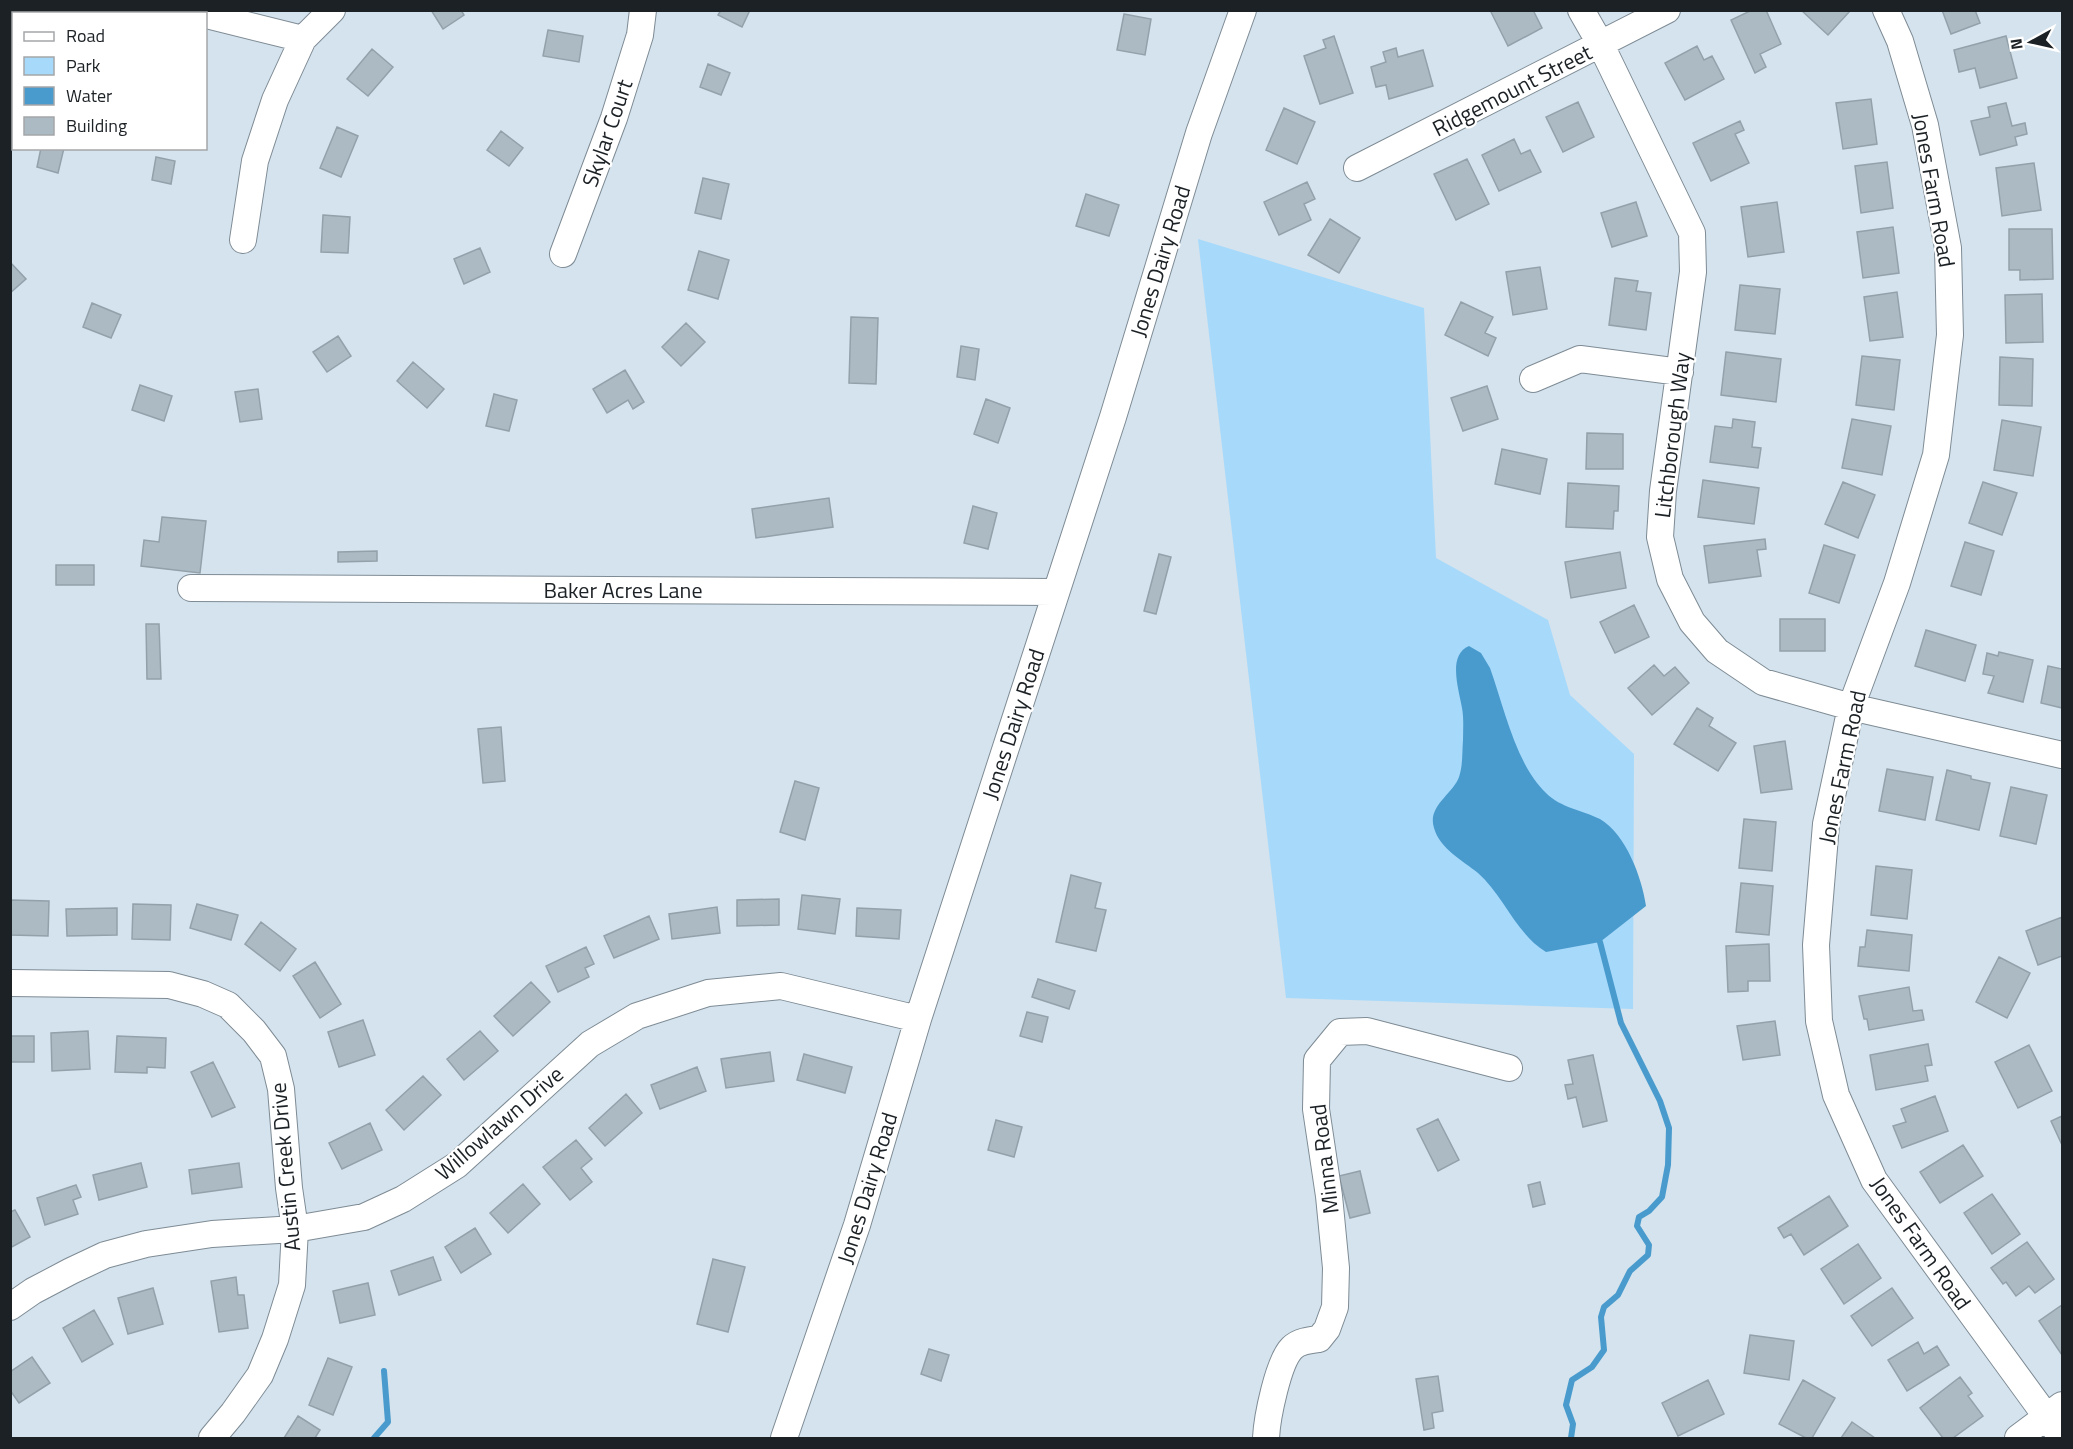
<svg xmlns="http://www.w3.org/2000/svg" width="2073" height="1449" viewBox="0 0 2073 1449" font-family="'Titillium Web',sans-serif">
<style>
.green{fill:#a7d9fb}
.water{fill:#499bcd}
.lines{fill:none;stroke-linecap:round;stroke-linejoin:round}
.stream{stroke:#499bcd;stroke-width:6}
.building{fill:#acbac4;stroke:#93a1ab;stroke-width:1.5}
.minor-casing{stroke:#7e8b95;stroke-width:28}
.minor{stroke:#fff;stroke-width:26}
.labels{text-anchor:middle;stroke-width:4.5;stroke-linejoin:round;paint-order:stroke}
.street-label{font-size:22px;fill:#1c2125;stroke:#fff}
</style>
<rect width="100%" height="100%" fill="#d4e3ed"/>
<path class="green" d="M1198 239 1424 308 1436 558 1548 620 1570 695 1634 754 1633 1009 1286 998Z"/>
<path class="water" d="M1469 646 1481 653 1490 668C1504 707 1516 765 1546 793 1561 808 1582 810 1600 819 1626 834 1642 878 1646 906L1600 942 1546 952C1516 934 1504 896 1478 873 1462 860 1440 849 1434 828 1427 806 1453 794 1459 777 1463 765 1462 753 1463 740 1463 730 1464 719 1462 708 1459 690 1447 655 1469 646Z"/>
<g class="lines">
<path class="stream" d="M374 1438 388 1422 384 1371
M1571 1438 1573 1424 1566 1405 1572 1380 1592 1367 1604 1350 1601 1317 1604 1307 1618 1295 1630 1271 1648 1255 1649 1245 1637 1226 1639 1217 1649 1211 1662 1197 1668 1165 1669 1128 1660 1101 1621 1023 1600 942 1597 936"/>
</g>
<path class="building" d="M431 10H461L464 15 443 29Z
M721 10H750L742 27 718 15Z
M1490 10H1533L1542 28 1508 46Z
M1752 10H1766L1781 44 1760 54 1766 67 1755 73 1731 20Z
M1801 10H1850V11L1828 35Z
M1942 10H1975L1980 23 1951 34Z
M1124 14 1151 19 1145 55 1117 50Z
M548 30 583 36 579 62 543 56Z
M1334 36 1353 93 1320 104 1304 56 1326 48 1323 40Z
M2006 36 2017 78 1980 88 1975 68 1959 72 1954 50Z
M1697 46 1704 60 1712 56 1724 79 1685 100 1665 63Z
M1396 48 1398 57 1423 50 1433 86 1389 99 1386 85 1376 87 1371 67 1386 62 1383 52Z
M372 49 393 67 368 96 347 79Z
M708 64 730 73 721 95 700 87Z
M1871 99 1877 144 1843 149 1836 103Z
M1578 102 1594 137 1563 152 1546 117Z
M2006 103 2012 126 2025 123 2027 134 2015 137 2017 145 1980 155 1971 121 1990 117 1988 107Z
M1284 108 1315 122 1297 164 1266 150Z
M1740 121 1744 130 1735 134 1749 163 1711 181 1693 143Z
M337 127 358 136 341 177 320 168Z
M501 131 523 148 509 166 487 150Z
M1514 139 1521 154 1530 150 1541 172 1499 191 1482 155Z
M41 148H64L58 173 37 167Z
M156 157 175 161 171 184 152 180Z
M1467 159 1489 204 1456 220 1434 174Z
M1887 162 1893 208 1861 213 1855 166Z
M2034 163 2041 210 2002 216 1996 168Z
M703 178 729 184 721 219 695 213Z
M1307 182 1315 199 1304 204 1311 220 1279 235 1264 202Z
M1086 194 1119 205 1109 236 1076 226Z
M1636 202 1647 236 1612 247 1601 213Z
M1777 202 1784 252 1748 257 1741 207Z
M323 215 350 217 348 253 321 252Z
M1330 219 1360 238 1339 273 1308 255Z
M1893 227 1899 273 1863 278 1857 232Z
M2009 229H2052L2053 279 2020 280V270H2009Z
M480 248 490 272 464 284 454 259Z
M699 251 729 260 718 299 688 290Z
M10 262 26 279 10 293Z
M1540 267 1547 309 1513 315 1506 272Z
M1615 278 1638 281 1636 291 1651 293 1646 330 1609 325Z
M1740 285 1780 289 1775 334 1735 330Z
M1897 292 1903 337 1870 341 1864 297Z
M2042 294 2043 342 2006 343 2005 295Z
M1461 302 1493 317 1485 333 1496 338 1488 356 1445 335Z
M92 303 121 315 111 338 83 327Z
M851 317 878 318 876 384 849 383Z
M686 323 705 342 681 366 662 347Z
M338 336 351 356 327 372 313 352Z
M961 346 979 349 975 380 957 377Z
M1726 352 1781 359 1776 402 1721 395Z
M1862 356 1900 360 1894 410 1856 405Z
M2000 357 2033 359 2032 406 1999 405Z
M413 362 444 389 427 408 397 381Z
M625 370 644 402 633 409 628 400 607 413 593 389Z
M140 385 172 396 164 421 132 410Z
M1487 386 1498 419 1463 431 1451 398Z
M258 389 262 419 240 422 235 392Z
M494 394 517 400 509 431 486 426Z
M986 399 1010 408 998 443 974 434Z
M1733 419 1755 422 1752 447 1761 448 1758 468 1710 462 1715 426 1732 428Z
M1852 419 1891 426 1882 475 1842 468Z
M2002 420 2041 427 2033 476 1994 470Z
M1587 433 1623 434V469H1586Z
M1502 449 1547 459 1540 494 1495 484Z
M1703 480 1759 488 1754 524 1698 517Z
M1843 482 1875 495 1858 538 1825 524Z
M1983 482 2017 493 2002 535 1969 523Z
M1568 483 1619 486 1618 511H1614L1613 529 1566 527Z
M829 498 833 527 756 538 752 509Z
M973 506 997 513 988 549 964 543Z
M162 517 206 521 200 573 141 566 144 540 159 542Z
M1765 539 1766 549 1757 550 1761 576 1709 583 1704 546Z
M1965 542 1994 551 1981 595 1951 586Z
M1824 545 1855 555 1839 603 1809 593Z
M377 551V561L338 562V552Z
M1620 552 1626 588 1571 598 1565 562Z
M1159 554 1171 557 1156 614 1144 611Z
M56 565H94V585H56Z
M1634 605 1649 637 1615 653 1600 622Z
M1780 619H1825V651H1780Z
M146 624H159L161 679H147Z
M1926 630 1976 645 1965 681 1915 666Z
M1999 652 2033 660 2023 702 1988 693 1994 676 1983 674 1987 653 1998 656Z
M1654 665 1664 676 1675 667 1689 683 1652 715 1628 688Z
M2048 666 2062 669V708L2041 703Z
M1697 708 1713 718 1709 726 1736 743 1718 771 1674 744Z
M501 727 505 781 483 783 478 729Z
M1785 741 1792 789 1761 793 1754 746Z
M1887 769 1933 777 1925 820 1879 811Z
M1947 770 1971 776V779L1990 783 1979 830 1936 820Z
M795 781 819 788 805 840 780 832Z
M2011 787 2047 795 2036 844 2000 836Z
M1744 819 1776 822 1772 871 1739 868Z
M1876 866 1912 870 1907 919 1871 915Z
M1071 875 1101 883 1095 908 1106 910 1096 951 1056 942Z
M1741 883 1773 886 1769 935 1736 932Z
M802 895 840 899 835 934 798 929Z
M779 899V925L737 926V900Z
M11 900 49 901 48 936 11 935Z
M133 904 171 905 170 940 132 939Z
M197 904 238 915 231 940 190 928Z
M717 907 720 933 672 939 669 914Z
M117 908V935L67 936 66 909Z
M857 908 901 910 899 939 856 936Z
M649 916 659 939 614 958 604 936Z
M2062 917V956L2038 965 2026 931Z
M261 922 296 949 280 971 245 944Z
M1867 930 1912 935 1909 971 1858 966 1860 947H1865Z
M1769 944 1770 981H1748V991L1728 992 1726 946Z
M586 947 594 964 585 968 589 977 558 992 546 966Z
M1999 957 2030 973 2007 1018 1976 1002Z
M315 962 341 1004 320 1018 293 976Z
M1038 979 1075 991 1069 1009 1032 997Z
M531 982 550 1002 513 1036 494 1016Z
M1909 987 1913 1011 1922 1010 1924 1020 1869 1030 1867 1019H1864L1859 996Z
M1027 1012 1048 1017 1042 1042 1020 1036Z
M363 1020 375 1055 339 1067 328 1032Z
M1775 1021 1780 1055 1743 1060 1737 1026Z
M88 1031 90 1069 52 1071 51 1033Z
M480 1031 498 1051 464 1080 447 1059Z
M10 1036H34V1062H10Z
M117 1036 166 1038 165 1068 147 1067V1073L115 1072Z
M1928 1044 1932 1065 1925 1066 1928 1081 1876 1090 1870 1055Z
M2029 1045 2052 1091 2018 1108 1995 1062Z
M770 1052 774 1081 726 1088 721 1059Z
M804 1054 852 1067 845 1093 797 1080Z
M1593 1055 1607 1121 1583 1127 1576 1097 1568 1099 1565 1085 1573 1084 1568 1060Z
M213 1062 235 1107 212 1117 191 1072Z
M697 1067 706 1091 660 1109 651 1085Z
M423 1076 441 1095 404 1130 386 1110Z
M626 1094 642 1113 605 1146 589 1128Z
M1935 1096 1948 1131 1902 1148 1893 1126 1906 1122 1901 1109Z
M2062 1116V1145L2051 1121Z
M1438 1119 1459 1160 1438 1171 1417 1129Z
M996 1120 1022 1127 1014 1157 988 1150Z
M370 1123 382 1150 342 1169 329 1143Z
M576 1140 592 1159 581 1168 592 1182 570 1200 543 1167Z
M1963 1145 1983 1176 1940 1203 1920 1172Z
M141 1163 147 1187 99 1200 93 1175Z
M239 1163 242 1187 192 1194 189 1170Z
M1360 1171 1370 1213 1350 1218 1339 1176Z
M1540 1182 1545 1204 1533 1207 1528 1185Z
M523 1184 540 1204 508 1233 490 1213Z
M76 1185 81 1197 73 1200 78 1214 45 1225 37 1198Z
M1992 1194 2020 1234 1992 1254 1964 1213Z
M1829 1196 1848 1226 1804 1255 1791 1234 1784 1238 1778 1228Z
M15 1210 30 1237 10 1248V1212Z
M475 1228 491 1254 461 1273 445 1247Z
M2027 1242 2054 1279 2035 1293 2029 1286 2016 1296 2006 1282 2003 1284 1991 1268Z
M1858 1244 1881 1278 1844 1304 1821 1269Z
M433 1257 441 1280 399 1295 391 1271Z
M713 1259 745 1267 728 1332 697 1324Z
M236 1277 238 1295H244L248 1328 219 1332 211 1281Z
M368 1283 375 1315 340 1323 333 1291Z
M153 1288 163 1324 128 1334 118 1298Z
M1892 1288 1913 1318 1872 1346 1851 1316Z
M2062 1305V1355L2039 1321Z
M94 1310 113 1344 82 1362 63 1328Z
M1750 1335 1794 1341 1789 1380 1744 1373Z
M1918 1342 1924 1354 1937 1346 1949 1365 1907 1391 1888 1360Z
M929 1349 949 1355 941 1381 921 1374Z
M32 1357 50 1383 19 1403 10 1390V1372Z
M328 1358 352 1367 333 1415 309 1405Z
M1438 1376 1443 1411 1432 1413 1434 1428 1424 1430 1416 1379Z
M1960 1377 1972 1393 1968 1396 1983 1416 1953 1438H1943L1920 1408Z
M1708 1380 1724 1414 1678 1436 1662 1403Z
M1803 1380 1835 1398 1812 1438H1806L1779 1424Z
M298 1416 320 1430 315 1438H284Z
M1852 1422 1875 1438H1841Z"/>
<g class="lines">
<g class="minor-casing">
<path id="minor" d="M1581 10 1601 45 1692 233 1693 272 1663 491 1660 537 1670 579 1692 622 1717 651 1763 682 1851 707 2062 755
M1886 10 1900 41 1925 125 1948 248 1950 335 1936 455 1897 583 1851 707 1826 824 1816 945 1819 1021 1836 1095 1874 1180 2062 1438
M21 14 22 10
M206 15 303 39
M10 49 14 41
M1357 168 1667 10
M243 240 255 161 275 100 303 39 332 10
M563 254 614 118 640 35 643 10
M1533 379 1580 359 1680 372
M191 588 1055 592
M10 983 169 985 203 994 228 1005 254 1031 273 1056 281 1089 289 1188 295 1229 292 1285 275 1339 260 1375 233 1413 212 1438
M10 1307 33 1291 71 1271 105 1255 146 1244 212 1234 295 1229 364 1217 403 1199 457 1165 590 1044 637 1016 708 993 781 986 918 1019
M784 1438 857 1225 918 1019 1113 417 1199 133 1243 10
M1266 1438C1267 1418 1278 1362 1292 1348 1299 1341 1310 1340 1319 1339L1327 1329 1335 1307 1336 1268 1329 1196 1316 1109 1317 1060 1340 1032 1367 1031 1509 1068
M2018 1438 2062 1405"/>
</g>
<use href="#minor" class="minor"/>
</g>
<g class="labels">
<g class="street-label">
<text transform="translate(1512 90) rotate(-27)" y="8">Ridgemount Street</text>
<text transform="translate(607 133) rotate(-71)" y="8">Skylar Court</text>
<text transform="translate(1934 190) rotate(80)" y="8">Jones Farm Road</text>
<text transform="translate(1160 261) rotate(-73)" y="8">Jones Dairy Road</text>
<text transform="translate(1672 435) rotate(-83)" y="8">Litchborough Way</text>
<text x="623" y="598">Baker Acres Lane</text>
<text transform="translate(1013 724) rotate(-72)" y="8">Jones Dairy Road</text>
<text transform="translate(1842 767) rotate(-78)" y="8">Jones Farm Road</text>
<text transform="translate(499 1123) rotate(-41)" y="8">Willowlawn Drive</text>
<text transform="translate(1324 1159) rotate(-97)" y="8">Minna Road</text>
<text transform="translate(285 1167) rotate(-95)" y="8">Austin Creek Drive</text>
<text transform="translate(867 1188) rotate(-73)" y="8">Jones Dairy Road</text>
<text transform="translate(1921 1243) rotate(55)" y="8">Jones Farm Road</text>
</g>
</g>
<rect width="2073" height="1449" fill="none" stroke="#1c2125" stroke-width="24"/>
<rect x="12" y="12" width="195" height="138" fill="#ffffff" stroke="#a4a6a8" stroke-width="1.5"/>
<rect x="24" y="32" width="30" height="9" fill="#ffffff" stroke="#a4a6a8" stroke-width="1.5"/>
<text x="66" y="42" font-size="18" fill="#1c2125">Road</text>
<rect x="24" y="57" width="30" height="18" fill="#a7d9fb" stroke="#a4a6a8" stroke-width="1.5"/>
<text x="66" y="72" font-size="18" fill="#1c2125">Park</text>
<rect x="24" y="87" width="30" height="18" fill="#499bcd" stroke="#a4a6a8" stroke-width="1.5"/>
<text x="66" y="102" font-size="18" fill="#1c2125">Water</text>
<rect x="24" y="117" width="30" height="18" fill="#acbac4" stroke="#a4a6a8" stroke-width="1.5"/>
<text x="66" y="132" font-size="18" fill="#1c2125">Building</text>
<g transform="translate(2031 42) rotate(262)" stroke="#ffffff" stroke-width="4.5" paint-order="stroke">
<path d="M0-4.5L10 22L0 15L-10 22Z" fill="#1c2125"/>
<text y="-9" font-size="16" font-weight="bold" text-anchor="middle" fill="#1c2125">N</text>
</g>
</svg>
